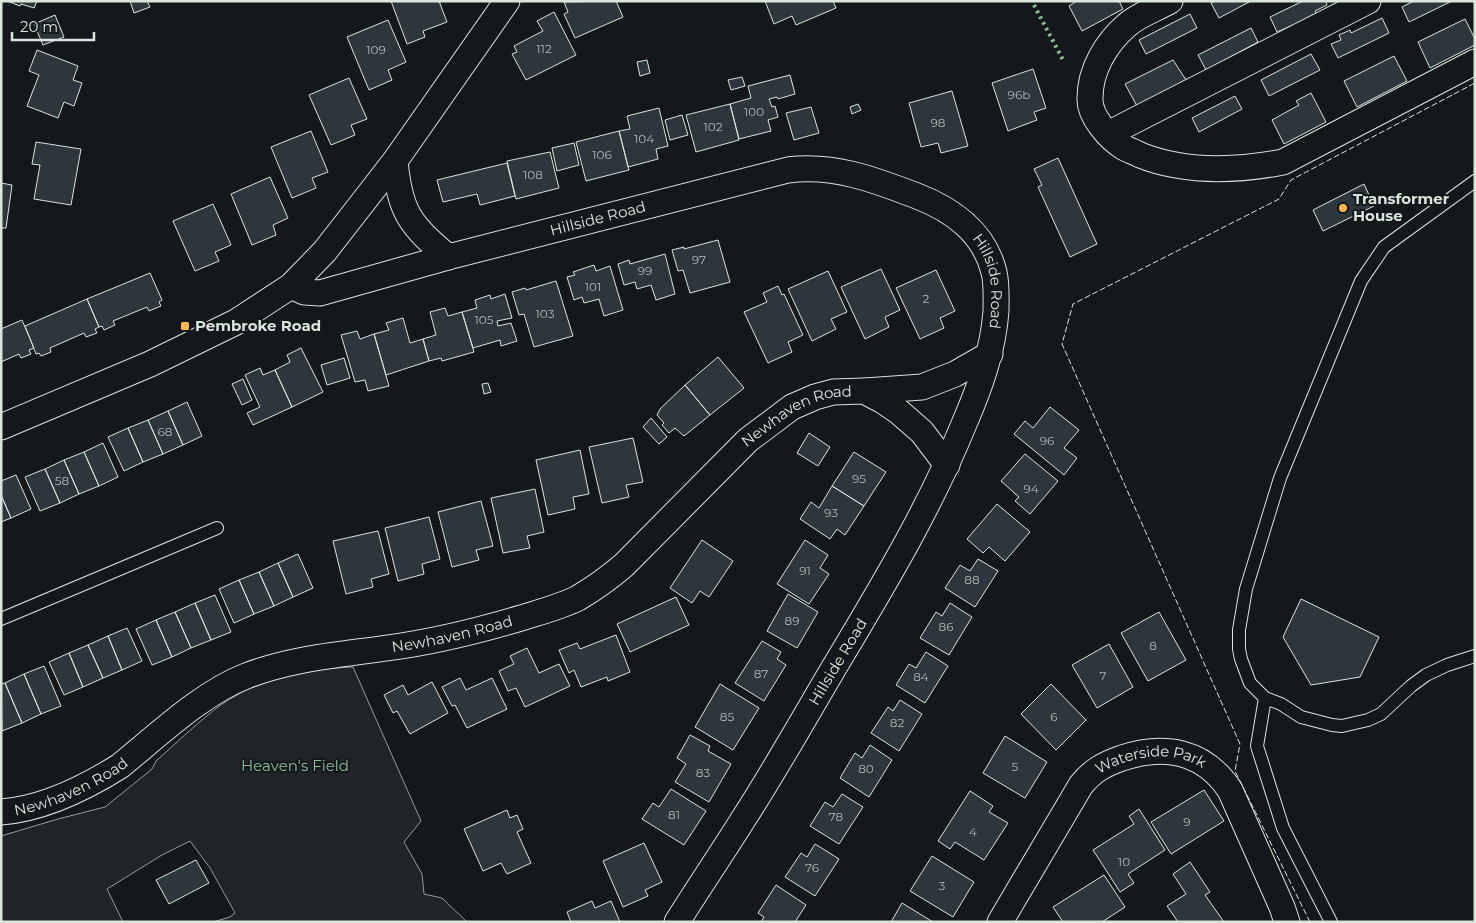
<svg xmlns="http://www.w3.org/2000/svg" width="1476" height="923" viewBox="0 0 1476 923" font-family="Montserrat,sans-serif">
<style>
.green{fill:#202428;stroke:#939e99}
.building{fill:#2c363c;stroke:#d8e6dc}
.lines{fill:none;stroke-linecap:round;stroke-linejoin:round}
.service-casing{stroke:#d8e6dc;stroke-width:14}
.minor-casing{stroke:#d8e6dc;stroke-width:27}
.service{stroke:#14181c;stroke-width:12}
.minor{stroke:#14181c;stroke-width:25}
.hedge{stroke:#8ac095;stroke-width:4;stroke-dasharray:2.5 4;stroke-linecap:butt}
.fence{stroke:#d8e6dc;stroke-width:1;stroke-dasharray:6 2.5;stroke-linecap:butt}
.poi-dot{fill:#ffb74d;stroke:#14181c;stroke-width:2}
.labels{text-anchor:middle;stroke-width:4;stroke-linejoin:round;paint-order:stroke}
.number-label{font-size:12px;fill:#adbab4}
.poi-label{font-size:15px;font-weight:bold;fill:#d8e6dc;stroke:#14181c;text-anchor:start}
.street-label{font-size:15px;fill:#d8e6dc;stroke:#14181c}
.park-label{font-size:15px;fill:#8ac095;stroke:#14181c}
</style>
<rect width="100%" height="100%" fill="#14181c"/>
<path class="green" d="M353 667 421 821 404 842 422 874 424 894 442 898 467 922H213L230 917 235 913 210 868 190 841 162 855 107 889 123 922H1V836L58 819 105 807 152 769 156 761C175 744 194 726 214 710 254 679 304 669 353 667Z"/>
<path class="building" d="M7 1H37L34 8 21 4 20 6Z
M130 1H147L150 7 134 13Z
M391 1H439L447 22 423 31 425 37 407 44Z
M616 1 623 17 575 38 564 14 568 12 564 2Z
M765 1H833L836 8 796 25 792 16 774 24Z
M1077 1H1119L1123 9 1082 31 1069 6Z
M1215 1H1251L1219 18 1211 3Z
M1303 1H1326L1327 5 1315 11 1318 17 1294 28 1293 25 1277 32 1270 17Z
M1414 1H1452L1409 22 1402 7Z
M554 12 576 55 526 80 512 54 517 52 514 46 543 31 537 21Z
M1190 14 1197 28 1146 54 1139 40Z
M55 15 64 37 43 45 34 24Z
M1382 18 1389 33 1338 58 1331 44 1341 40 1339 35 1350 30 1351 33Z
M1465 19 1475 39V45L1430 68 1418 42Z
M388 20 406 62 388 70 392 80 369 90 347 37Z
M1251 28 1258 42 1206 70 1198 55Z
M37 50 78 66 73 80 82 83 74 106 64 102 58 118 27 106 39 75 29 71Z
M1311 54 1320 70 1269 96 1261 80Z
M1394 56 1407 81 1357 107 1344 81Z
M647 60 650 73 640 76 637 62Z
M1173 60 1186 80 1137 106 1125 84Z
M1033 69 1046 108 1034 112 1037 120 1008 131 992 83Z
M790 75 795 94 778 99 777 97 769 99 772 107 775 106 778 117 768 120 771 131 739 139 730 104 751 98 748 86Z
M742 77 745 86 731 90 728 80Z
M349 78 367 119 351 125 355 135 331 145 309 95Z
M952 91 968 146 941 153 938 143 921 147 909 103Z
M1311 93 1326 122 1284 144 1272 120 1299 105 1296 101Z
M1235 96 1242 109 1199 132 1192 118Z
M730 104 739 140 696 152 686 115Z
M858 104 861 110 852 114 850 107Z
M811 107 819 133 794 140 786 113Z
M659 108 668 146 656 149 658 159 628 167 619 131 630 129 627 116Z
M682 115 688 135 670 140 665 120Z
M311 131 328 172 312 178 316 188 292 198 271 147Z
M619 131 629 170 586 181 576 142Z
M36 142 81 149 71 205 34 199 40 165 32 164Z
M574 143 579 165 557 171 552 148Z
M550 152 559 188 516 199 507 161Z
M1058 158 1097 244 1070 257 1038 187 1042 185 1034 169Z
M507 163 515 196 480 205 477 194 443 202 437 180Z
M270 177 288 218 273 225 276 235 252 245 231 194Z
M1 183 12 185 6 228H1Z
M1364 184 1374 206 1323 231 1313 210Z
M213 204 231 245 215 252 219 261 195 271 173 221Z
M718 240 730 282 690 293 683 270 678 271 672 250 684 247V249Z
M665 254 675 294 656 300 651 285 637 289 635 282 624 285 618 264 629 260 630 264Z
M594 265 596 271 610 266 623 310 604 316 599 299 584 303 582 297 574 300 567 277 575 275 573 272Z
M881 269 900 310 885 317 889 327 865 339 841 287Z
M936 270 955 311 940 318 944 328 920 339 896 288Z
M828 271 847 312 831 319 836 329 812 341 788 289Z
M150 273 162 300 159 302 161 306 149 311 147 307 113 321 115 325 104 330 102 326 99 327 87 299Z
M556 281 573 336 534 347 524 314 519 315 512 292 525 288 526 290Z
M778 286 782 295 784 294 803 335 788 342 792 352 768 363 744 312 767 302 763 293Z
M505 294 512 318 497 321 498 326 511 323 517 341 501 346 500 340 473 348 462 312 477 308 475 300 490 295 491 299Z
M87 299 99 327 95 329 97 333 86 337 84 333 50 348 51 352 41 356 39 353 36 354 25 326Z
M445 308 448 316 462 312 474 352 442 361 441 358 429 361 423 339 436 335 430 312Z
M403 318 410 343 423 339 429 361 386 375 374 334 389 330 386 323Z
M22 320 34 348 29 350 31 354 21 358 19 354 1 362V329Z
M357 331 360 339 374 334 389 386 368 391 365 380 355 382 341 335Z
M301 348 323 392 292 407 275 370 290 362 287 355Z
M718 357 744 388 710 415 685 385Z
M344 358 350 378 327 385 321 365Z
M260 368 263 375 275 370 292 407 253 425 247 413 260 407 245 375Z
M243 379 252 400 242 405 232 384Z
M488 383 491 392 484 394 482 384Z
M685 385 710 415 684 436 675 428 669 433 662 425 664 423 657 415 660 409Z
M187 402 202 436 183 445 168 411Z
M1050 407 1079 430 1064 448 1077 458 1064 475 1014 434 1025 421 1033 428Z
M168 411 183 445 163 454 148 420Z
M651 418 667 437 659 444 643 427Z
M148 420 163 454 143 462 128 428Z
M128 428 143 462 124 471 108 437Z
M809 433 830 447 818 466 797 453Z
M633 438 643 482 626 485 629 497 602 503 589 447Z
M103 443 118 477 99 486 84 452Z
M580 450 589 494 573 497 575 509 548 515 536 460Z
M84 452 99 486 79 494 64 460Z
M854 452 886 472 864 506 832 486Z
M1025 454 1058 481 1030 514 1015 501 1019 497 1001 481Z
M64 460 79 494 60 503 45 469Z
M45 469 60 503 40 511 25 477Z
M16 475 31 509 11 518 1 495V481Z
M832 486 864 506 845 535 837 529 830 539 800 519 811 502 819 508Z
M535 489 544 532 527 536 530 548 503 553 491 498Z
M1 495 11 518 1 522Z
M481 501 493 546 476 550 479 560 452 567 438 512Z
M997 504 1030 532 1005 561 989 547 983 553 967 539Z
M429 517 440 559 422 564 424 574 398 581 385 528Z
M378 531 389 574 371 579 373 587 346 594 333 541Z
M702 540 733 561 709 597 700 591 692 603 670 588Z
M805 540 828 555 820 568 829 574 809 604 777 584Z
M298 554 313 588 293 597 278 563Z
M978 559 998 571 975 607 945 588 960 565 970 571Z
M278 563 293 597 274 606 259 572Z
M259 572 274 606 254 614 239 580Z
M239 580 254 614 234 623 219 589Z
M788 594 818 612 797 648 767 631Z
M215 595 231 632 211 640 195 603Z
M676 597 689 625 630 652 617 624Z
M1301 599 1379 637 1360 677 1311 685 1283 637Z
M195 603 211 640 191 648 175 612Z
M950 603 972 617 949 655 920 638 936 612 942 616Z
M175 612 191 648 172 657 156 620Z
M1159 612 1186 660 1148 681 1121 633Z
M156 620 172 657 152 665 136 629Z
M127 628 142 661 122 670 108 636Z
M616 635 630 672 608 681 607 677 581 687 574 670 569 673 559 650 577 643 580 649Z
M108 636 122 670 103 678 88 645Z
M762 641 781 652 777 659 786 665 764 701 735 683Z
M1109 644 1133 687 1097 708 1072 665Z
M88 645 103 678 83 687 69 653Z
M527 648 539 673 559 664 570 686 525 707 516 688 508 691 499 671 514 664 510 656Z
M926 652 948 666 925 703 896 685 909 664 916 668Z
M69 653 83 687 64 695 49 662Z
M44 666 61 706 41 714 24 674Z
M24 674 41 714 22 723 5 683Z
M460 678 466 690 492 678 507 709 467 728 455 705 452 706 442 687Z
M432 682 448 713 410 734 397 711 393 713 384 695 403 685 408 695Z
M5 683 22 723 2 731 1 684Z
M720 684 759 708 733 750 695 727Z
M1051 684 1086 720 1056 750 1021 714Z
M900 700 922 714 899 751 871 733 888 707 893 711Z
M690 735 710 746 708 751 731 764 709 802 675 782 686 764 677 758Z
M1005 736 1047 762 1025 798 983 773Z
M870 745 892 760 869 797 840 778 855 753 862 758Z
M671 789 706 811 684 845 642 819 653 803 659 807Z
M1204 790 1224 821 1171 854 1151 822Z
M970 791 993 806 989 812 1008 823 984 860 955 842 950 849 938 841Z
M842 794 863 807 839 844 810 826 825 802 833 807Z
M1139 809 1165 850 1128 874 1134 883 1120 892 1093 850 1134 824 1129 816Z
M507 810 510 818 517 815 523 829 517 832 531 863 507 874 501 863 483 871 464 829Z
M644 843 662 882 645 890 648 896 623 907 603 861Z
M815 844 839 859 815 896 785 877 801 853 807 857Z
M932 856 974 882 953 917 910 891Z
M196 860 209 883 169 904 156 880Z
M1190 862 1210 892 1205 895 1224 922H1178L1167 906 1186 894 1173 874Z
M1104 875 1125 907 1102 922H1063L1053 907Z
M776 885 806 905 795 922H761L764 917 758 913Z
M592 901 595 908 611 901 620 922H571L567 912Z
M902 903 933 922H891Z"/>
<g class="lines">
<g class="service-casing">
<path id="service" d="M1475 181 1384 247 1361 281 1280 478 1246 589 1239 630V649L1241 659 1250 683 1265 698 1281 704 1301 717 1332 725 1342 726 1368 720 1381 714 1411 686 1426 675 1447 665 1475 656
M1 619 217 528
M1265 698 1257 746 1283 828 1331 922"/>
</g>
<g class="minor-casing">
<g id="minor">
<path d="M1170 1C1156 9 1138 15 1127 25 1106 43 1090 70 1090 98 1089 116 1109 138 1123 147 1128 150 1135 152 1140 155 1185 173 1236 171 1283 162L1475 62"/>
<path d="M1108 134 1368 1"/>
<path d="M395 161C400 212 409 224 448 257"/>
<path id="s1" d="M291 286 304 292 320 293 448 257 788 170C834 164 875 180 917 196 953 210 984 232 994 272 997 285 996 298 996 311 993 351 980 387 964 424 928 512 881 589 832 671 803 720 775 770 744 818 722 853 699 887 677 922"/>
<path d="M865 391 922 387 955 374 990 354"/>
<path d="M1 427 150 364 236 322 291 286 325 251 395 161 507 1"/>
<path id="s2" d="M1 812C43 809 85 788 120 766 157 736 202 693 246 676 292 658 339 655 387 648 433 642 477 631 521 618 540 612 560 607 578 598 595 588 610 577 624 565L748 440 792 407 815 397 833 392 864 391 883 401 898 411 922 432 947 465"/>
<path id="s3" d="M1000 922 1081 785C1093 770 1105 764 1122 758 1165 744 1204 751 1230 790L1282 907 1287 922"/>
</g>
</g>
<use href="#service" class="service"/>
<use href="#minor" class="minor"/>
<path class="hedge" d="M1034 5 1063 60"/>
<path class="fence" d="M1310 922 1235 771 1240 744 1062 344 1073 304 1279 199 1291 180 1475 83"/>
</g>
<g class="poi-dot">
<circle cx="1343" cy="208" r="5"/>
<rect x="180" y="321" width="10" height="10" rx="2.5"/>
</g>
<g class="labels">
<g class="number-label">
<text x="544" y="53">112</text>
<text x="376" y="54">109</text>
<text x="1019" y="99">96b</text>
<text x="754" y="116">100</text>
<text x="938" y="127">98</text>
<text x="713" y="131">102</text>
<text x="644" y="143">104</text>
<text x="602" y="159">106</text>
<text x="533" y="179">108</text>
<text x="699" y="264">97</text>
<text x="645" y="275">99</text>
<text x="593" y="291">101</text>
<text x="926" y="303">2</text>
<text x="545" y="318">103</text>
<text x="484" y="324">105</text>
<text x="165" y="436">68</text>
<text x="1047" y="445">96</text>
<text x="859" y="483">95</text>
<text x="62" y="485">58</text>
<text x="1031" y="493">94</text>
<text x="831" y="517">93</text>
<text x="805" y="575">91</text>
<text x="972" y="584">88</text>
<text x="792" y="625">89</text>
<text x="946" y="631">86</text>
<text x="1153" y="650">8</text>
<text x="761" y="678">87</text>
<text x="1103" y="680">7</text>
<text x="921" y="681">84</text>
<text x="727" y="721">85</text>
<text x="1054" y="721">6</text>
<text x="897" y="727">82</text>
<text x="1015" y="771">5</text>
<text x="866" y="773">80</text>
<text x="703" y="777">83</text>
<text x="674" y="819">81</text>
<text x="836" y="821">78</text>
<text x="1187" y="826">9</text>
<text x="973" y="836">4</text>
<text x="1124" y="866">10</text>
<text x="812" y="872">76</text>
<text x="942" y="890">3</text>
</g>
<g class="poi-label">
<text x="1353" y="204">Transformer<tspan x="1353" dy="17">House</tspan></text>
<text x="195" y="331">Pembroke Road</text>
</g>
<g class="street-label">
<text dy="5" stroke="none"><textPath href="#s1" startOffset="318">Hillside Road</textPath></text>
<text dy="5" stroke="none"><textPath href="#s1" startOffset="768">Hillside Road</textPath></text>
<text dy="5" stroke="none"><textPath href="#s2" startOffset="915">Newhaven Road</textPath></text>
<text dy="5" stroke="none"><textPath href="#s2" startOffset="495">Newhaven Road</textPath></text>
<text transform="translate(838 662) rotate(-59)" y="5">Hillside Road</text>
<text dy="5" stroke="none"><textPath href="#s3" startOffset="238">Waterside Park</textPath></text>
<text dy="5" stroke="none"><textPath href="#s2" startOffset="75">Newhaven Road</textPath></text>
</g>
<g class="park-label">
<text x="295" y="771">Heaven's Field</text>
</g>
</g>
<rect width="1476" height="923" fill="none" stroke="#d8e6dc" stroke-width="5"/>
<path d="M12 32v8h82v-8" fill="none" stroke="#d8e6dc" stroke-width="2.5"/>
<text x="20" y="32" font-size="15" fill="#d8e6dc" stroke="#14181c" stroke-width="4" paint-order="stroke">20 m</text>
</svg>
